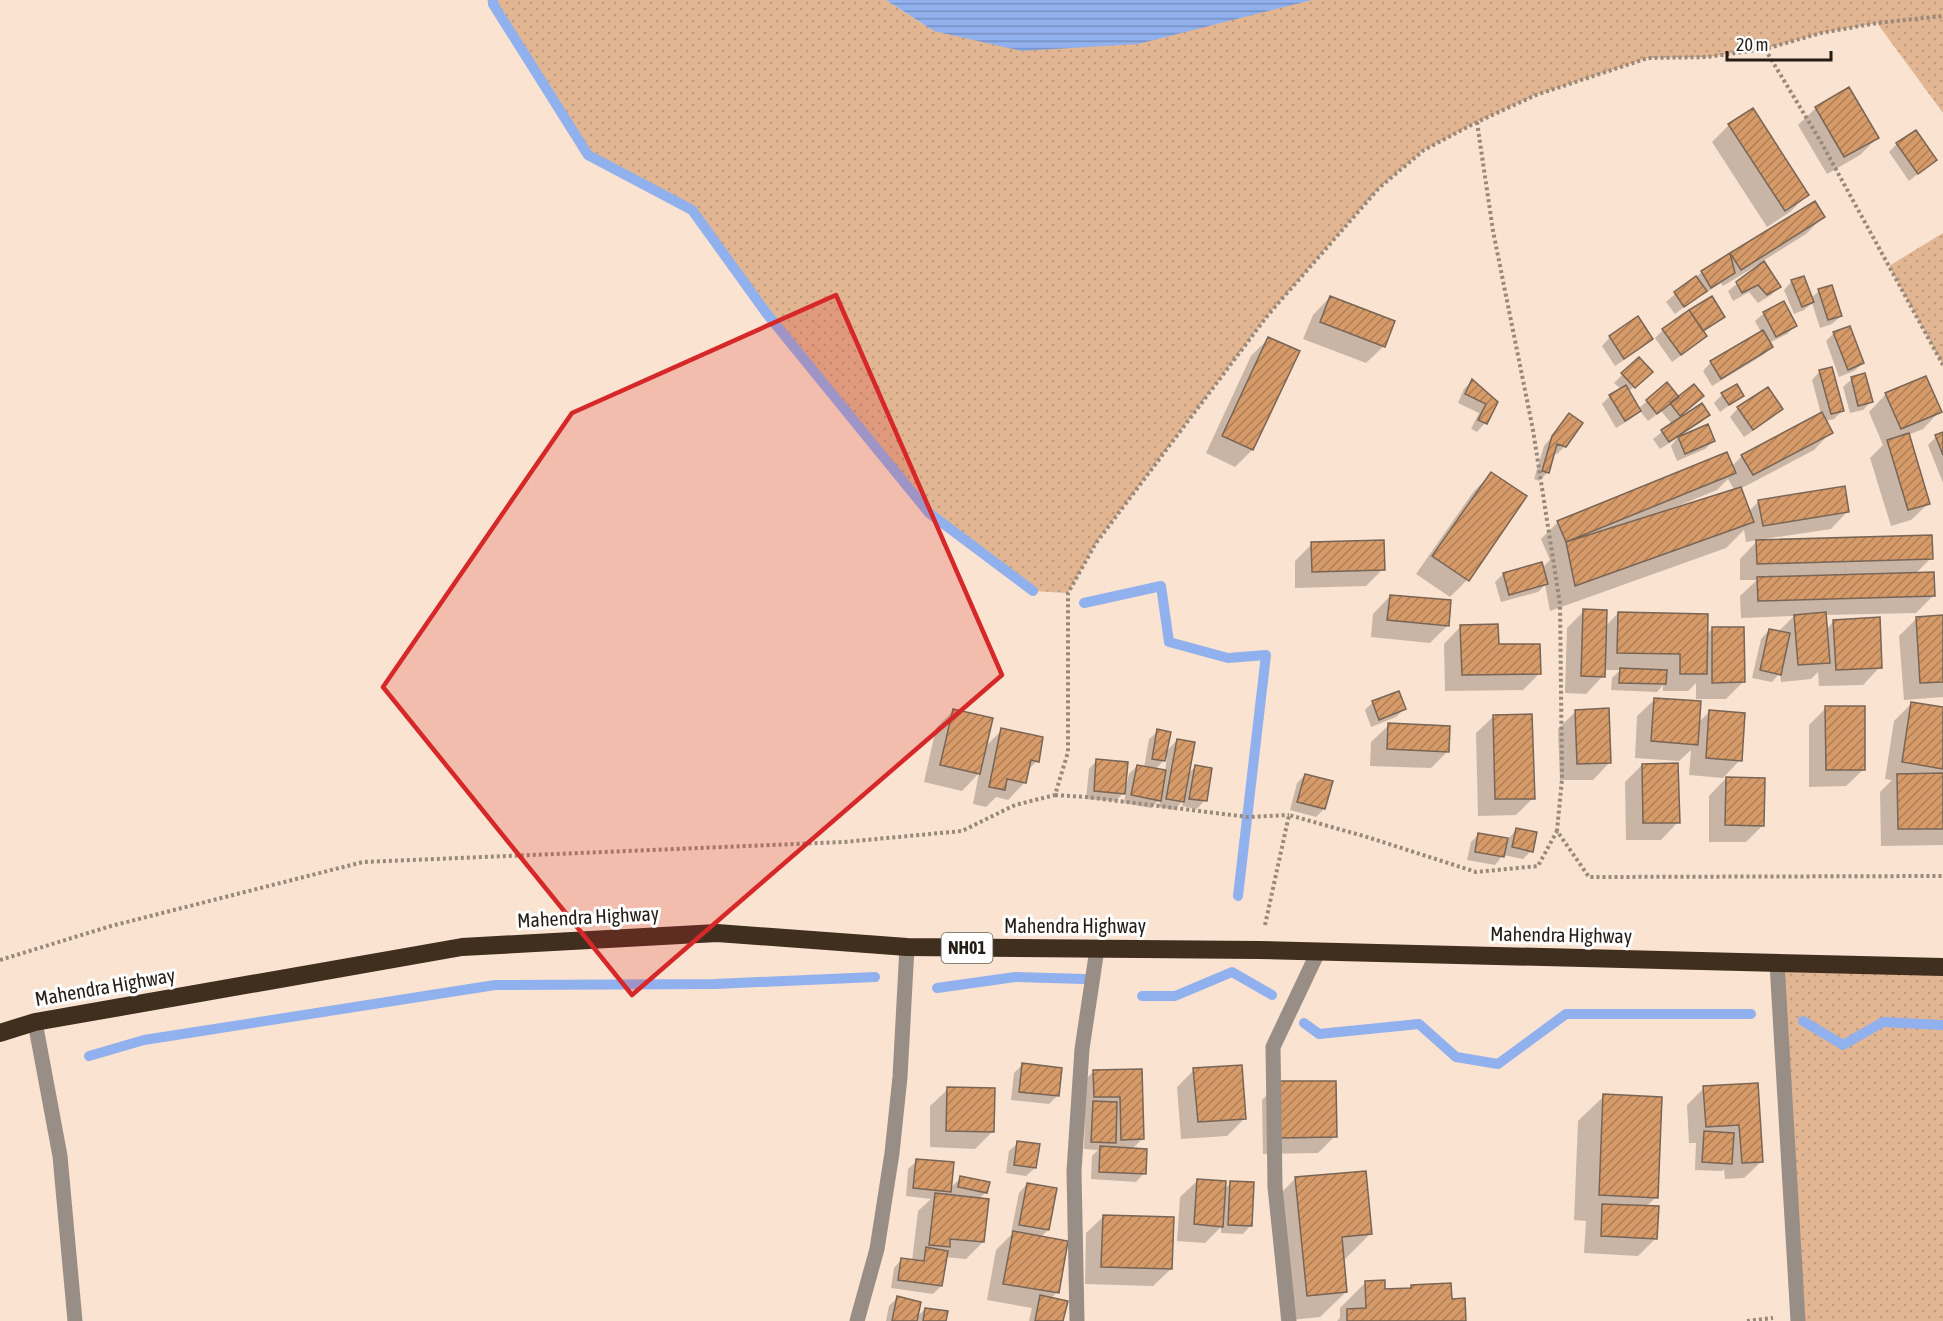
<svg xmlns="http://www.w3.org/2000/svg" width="1943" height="1321" viewBox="0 0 1943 1321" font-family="'Asap Condensed',sans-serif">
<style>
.grass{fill:url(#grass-dots)}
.water{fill:url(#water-rules)}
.shadow{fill:#0003;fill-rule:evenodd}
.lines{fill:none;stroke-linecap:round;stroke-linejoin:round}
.stream{stroke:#91b0ee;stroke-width:10}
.building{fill:url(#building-hatch);stroke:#796555;stroke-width:1.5}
.path{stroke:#99897b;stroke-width:4;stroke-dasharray:3 3;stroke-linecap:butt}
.lane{stroke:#988e86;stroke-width:15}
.street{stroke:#988e86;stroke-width:15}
.highway{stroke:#402e1f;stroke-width:18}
.marked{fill:#d62828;fill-opacity:0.2;stroke:#d62828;stroke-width:4.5;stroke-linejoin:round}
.labels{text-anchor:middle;stroke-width:6;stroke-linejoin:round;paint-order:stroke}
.shield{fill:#fff;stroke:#66615c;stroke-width:1.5}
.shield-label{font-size:18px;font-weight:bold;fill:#251d16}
.street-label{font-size:20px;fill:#251d16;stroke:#fff}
</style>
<defs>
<pattern id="grass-dots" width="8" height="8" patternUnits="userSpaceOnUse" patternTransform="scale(1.5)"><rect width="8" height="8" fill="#e2b693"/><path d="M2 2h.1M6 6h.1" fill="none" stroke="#c29c7e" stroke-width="1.8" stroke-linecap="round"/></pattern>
<pattern id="water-rules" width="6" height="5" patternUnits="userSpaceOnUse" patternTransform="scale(1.5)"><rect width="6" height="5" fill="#91b0ee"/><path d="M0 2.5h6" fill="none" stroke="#768fc0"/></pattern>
<pattern id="building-hatch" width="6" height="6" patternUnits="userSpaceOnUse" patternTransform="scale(1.5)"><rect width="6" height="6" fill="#d79b6a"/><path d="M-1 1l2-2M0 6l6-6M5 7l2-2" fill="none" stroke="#ae7e56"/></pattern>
</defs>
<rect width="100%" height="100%" fill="#fae3d0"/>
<path class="grass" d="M487 0H886L934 31 1291 4 1312 0H1943V113L1877 23 1821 33 1765 49 1707 57 1648 58 1536 95 1477 122 1424 150 1379 188 1268 315 1096 543 1068 593 1033 591 929 513 767 314 692 210 588 155Z
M1943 233V365L1889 266Z
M1777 963 1943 967V1321H1798Z"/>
<path class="water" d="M886 0H1312L1138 44 1021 51 934 31Z"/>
<path class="shadow" d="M1849 89 1877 138 1860 155 1827 174 1798 125 1816 108Z
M1729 125 1807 195 1790 212 1767 227 1712 142Z
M1897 144 1935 160 1909 181 1889 152Z
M1814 203 1823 217 1806 234 1763 261 1779 286 1771 295 1758 303 1749 292 1733 301 1728 291 1760 266 1759 264 1723 286 1721 283 1703 295 1702 293 1675 314 1666 302 1675 294 1702 272Z
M1792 281 1811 298 1819 291 1841 316 1832 324 1820 328 1812 303 1804 310 1794 314 1784 290Z
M1330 297 1384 346 1366 363 1303 339 1313 315Z
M1711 298 1723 316 1702 332 1705 336 1697 344 1672 362 1655 338 1663 330Z
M1764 313 1796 325 1787 334 1769 343 1772 347 1763 355 1712 386 1703 371 1711 362 1761 332 1755 321Z
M1638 318 1651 339 1643 347 1615 366 1602 346 1610 337Z
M1834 333 1863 363 1854 371 1839 377 1826 341Z
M1268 339 1298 352 1252 450 1235 467 1206 453 1251 356Z
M1820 371 1842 411 1834 419 1825 421 1831 432 1814 450 1740 489 1748 512 1759 501 1848 511 1831 529 1764 539V541L1931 558 1915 574 1934 595 1916 613 1824 615 1826 630 1834 621 1880 667 1863 685 1819 686 1818 672 1811 679 1781 682 1780 673 1772 682 1752 678 1761 639 1769 630 1778 632 1794 616 1741 618 1740 596 1757 580H1740V559L1758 540 1746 542 1744 530 1726 548 1550 611 1545 585 1538 592 1501 602 1495 582 1503 574 1542 568 1550 560 1541 539 1558 522 1731 467 1742 456 1821 414 1812 380ZM1728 479 1735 491 1676 509 1675 507 1717 490Z
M1623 374 1642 380 1628 392 1638 409 1667 384 1679 399 1694 404 1682 415 1683 416 1708 415 1700 423 1681 435V437L1713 441 1705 449 1677 461 1671 446 1677 438 1660 449 1653 439 1672 424 1661 411 1648 421 1640 411 1631 419 1616 428 1602 404 1610 396 1621 389 1614 383Z
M1852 379 1872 401 1863 410 1850 413 1843 387Z
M1472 381 1496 402 1485 423 1477 432 1471 429 1479 413 1458 403 1464 389Z
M1886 394 1940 411 1923 429 1908 435 1929 503 1911 520 1891 526 1870 458 1883 445 1869 412Z
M1722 395 1742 396 1720 412 1714 403Z
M1738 408 1781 409 1773 417 1744 437 1730 417Z
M1569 415 1565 446 1557 454 1553 453 1548 472 1539 481 1534 479 1544 446Z
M1943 434V483L1928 445 1936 437Z
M1491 474 1467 580 1450 597 1416 574 1474 491Z
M1312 544 1383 569 1366 586 1295 588V561Z
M1390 596 1448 625 1430 643 1371 637 1373 614Z
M1584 611 1605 627 1618 613 1706 635 1713 628 1743 682 1726 699H1696V683L1688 691H1663V685L1657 692 1611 690 1612 678 1620 670H1603V676L1586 694 1565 693 1567 628Z
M1943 616V697L1904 700 1899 636 1917 618Z
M1461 626 1497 646 1540 673 1523 690 1445 691 1444 644Z
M1655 699 1698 723 1710 711 1740 760 1723 778 1689 775 1691 750 1679 761 1635 758 1637 716Z
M1373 702 1404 709 1396 717 1371 727 1365 710Z
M1911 704 1943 708V772L1940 775H1943V845L1881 846 1880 792 1892 780 1885 779 1894 721Z
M1826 708 1864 769 1846 786 1809 787V725Z
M953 711 985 747 1002 730 1037 761 1027 771 1025 782 1008 800 996 797 986 807 973 804 979 773 962 791 924 782 936 728Z
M1576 711 1610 762 1593 780H1560L1558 729Z
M1494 716 1533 798 1516 815 1478 816 1476 733Z
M1389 725 1448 751 1431 768 1370 766 1371 742Z
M1158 731 1166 752 1177 740 1187 775 1195 767 1205 800 1197 809 1182 806 1183 801 1174 810 1159 807 1160 799 1151 808 1124 803 1126 791 1115 801 1086 799 1089 769 1097 760 1126 787 1129 774 1137 766 1144 768 1149 739ZM1167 757 1165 772 1155 770Z
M1642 765 1678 822 1661 840H1626L1625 782Z
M1305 775 1324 809 1316 817 1290 810 1297 783Z
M1726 778 1763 825 1746 842H1709V796Z
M1517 829 1531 851 1523 859 1503 855 1495 865 1467 860 1471 842 1479 834 1508 839Z
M1022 1065 1057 1096 1049 1104 1011 1100 1014 1073Z
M1141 1070 1142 1139 1131 1150 1144 1173 1136 1182 1091 1179 1092 1156 1098 1150 1084 1149 1085 1114 1077 1088 1094 1071Z
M1194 1070 1244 1119 1227 1136 1181 1139 1177 1087Z
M1279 1083 1335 1136 1318 1153 1263 1154 1262 1100Z
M1756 1085 1762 1161 1744 1178 1725 1179 1724 1169 1722 1171 1695 1170 1696 1143H1689L1687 1105 1704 1088Z
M948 1089 993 1131 975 1149 930 1147V1106Z
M1604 1096 1656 1197 1646 1207 1656 1238 1638 1256 1584 1253 1586 1221 1574 1220 1578 1121Z
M1018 1143 1035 1168 1026 1176 1006 1173 1009 1151Z
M917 1161 950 1188 961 1178 986 1192 979 1199 983 1242 966 1259 945 1257 941 1286 933 1294 891 1288 894 1268 902 1259 912 1261 918 1211 931 1199 906 1196 908 1169Z
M1295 1179 1371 1233 1345 1259H1342L1346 1292 1320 1317 1281 1321 1270 1204Z
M1198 1180 1224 1189 1231 1183 1251 1225 1243 1234 1221 1233V1227L1205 1243 1177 1241 1180 1197Z
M1027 1184 1048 1230 1040 1238 1057 1292 1051 1299 1062 1321H1029L1032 1308 987 1300 996 1250 1013 1233H1011L1019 1193Z
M1104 1216 1171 1269 1153 1286 1085 1284 1086 1233Z
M1365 1283 1384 1291 1408 1289 1411 1286 1450 1301 1465 1321H1337L1340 1318V1308Z
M897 1298 916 1318 925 1309 944 1321H886L889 1306Z"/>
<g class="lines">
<path class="stream" d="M493 0V4L588 155 692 210 767 314 929 513 1033 591
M1084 603 1161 586 1169 642 1228 658 1266 655 1238 896
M937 988 1015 977 1084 979
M1142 996H1175L1232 972 1272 995
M1803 1021 1843 1045 1883 1022 1943 1025
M1304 1023 1319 1034 1419 1024 1456 1057 1498 1064 1566 1014H1751
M89 1056 144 1040 495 985 715 984 875 977"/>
</g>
<path class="building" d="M1849 87 1879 138 1844 157 1815 107Z
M1753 108 1809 195 1785 211 1728 124Z
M1916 130 1937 160 1918 174 1896 143Z
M1815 201 1825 217 1741 270 1730 253Z
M1730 253 1735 273 1711 288 1701 271Z
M1764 261 1781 287 1767 295 1758 285 1742 293 1736 282Z
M1696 276 1707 291 1684 307 1674 292Z
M1804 276 1814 302 1802 307 1791 280Z
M1832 285 1842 316 1828 320 1818 289Z
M1330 296 1395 321 1385 347 1320 322Z
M1712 296 1725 317 1703 331 1689 310Z
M1784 301 1797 326 1776 337 1763 312Z
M1689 310 1707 336 1681 355 1662 329Z
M1638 316 1653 339 1624 359 1609 336Z
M1850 326 1864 363 1848 370 1833 332Z
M1763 330 1773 347 1721 379 1710 361Z
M1268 337 1300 351 1253 450 1222 436Z
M1639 357 1653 372 1635 388 1621 373Z
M1832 367 1844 411 1831 414 1819 370Z
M1865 373 1873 402 1858 406 1851 377Z
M1926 376 1942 412 1901 429 1885 393Z
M1472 379 1498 402 1487 424 1478 420 1486 404 1465 394Z
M1667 382 1679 397 1657 414 1646 400Z
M1694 384 1704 396 1680 416 1670 403Z
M1737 384 1744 396 1729 405 1721 393Z
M1626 385 1641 411 1625 421 1609 395Z
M1768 387 1783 409 1753 430 1737 407Z
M1702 403 1710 415 1669 442 1661 430Z
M1822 412 1833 433 1753 475 1741 455Z
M1569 413 1583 423 1566 447 1557 444 1549 473 1542 471 1552 436Z
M1708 424 1715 441 1685 454 1678 437Z
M1943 432V455L1935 435Z
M1909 433 1930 504 1908 510 1887 440Z
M1727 452 1736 473 1566 542 1557 521Z
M1491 472 1527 496 1469 581 1432 556Z
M1845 486 1849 512 1763 526 1758 500Z
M1741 487 1754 522 1575 586 1566 542Z
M1932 535 1933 559 1757 564 1756 540Z
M1384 540 1385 570 1312 572 1311 542Z
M1542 562 1548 584 1509 595 1503 573Z
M1934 572 1935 596 1758 601 1757 577Z
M1390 595 1451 600 1449 626 1387 620Z
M1583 609 1607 610 1605 677 1581 676Z
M1618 612 1708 614 1707 674H1680V654L1617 653Z
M1826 612 1830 663 1798 665 1794 615Z
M1943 615V682L1920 683 1916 617Z
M1880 617 1882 668 1836 670 1833 620Z
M1498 624 1499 644H1540L1541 674 1462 675 1460 625Z
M1712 627H1744L1745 682 1712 683Z
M1769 629 1790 633 1781 675 1760 670Z
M1620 668 1667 670 1666 684 1619 683Z
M1399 691 1406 709 1379 720 1372 701Z
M1654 698 1701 701 1698 745 1651 741Z
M1911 702 1943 707V769L1902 762Z
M1825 706H1865V770H1826Z
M1609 708 1611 763 1577 764 1575 710Z
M953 709 993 718 980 774 940 765Z
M1709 710 1745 713 1742 761 1706 758Z
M1532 714 1535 799H1495L1493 715Z
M1388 723 1450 726 1449 752 1387 749Z
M1001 728 1043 737 1039 762 1031 760 1026 783 1007 779 1005 790 989 787Z
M1157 729 1171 732 1165 761 1152 759Z
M1177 739 1195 742 1184 802 1166 799Z
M1096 759 1128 762 1125 794 1094 791Z
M1678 763 1680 823H1643L1642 764Z
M1137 765 1166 770 1161 801 1131 795Z
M1195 765 1212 768 1207 801 1189 799Z
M1943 773V829H1898L1897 774Z
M1305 774 1333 781 1325 809 1297 802Z
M1726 777 1765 778 1764 826 1725 825Z
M1516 828 1537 832 1533 852 1512 847Z
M1478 833 1508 838 1504 857 1475 852Z
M1022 1063 1062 1068 1059 1096 1019 1092Z
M1242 1065 1246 1119 1198 1122 1193 1068Z
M1142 1069 1144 1139 1121 1140 1120 1097H1094L1093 1070Z
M1278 1081H1336L1337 1137 1279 1138Z
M1758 1083 1763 1162 1742 1163 1739 1125 1706 1127 1703 1086Z
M947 1087 995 1088 994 1132 946 1131Z
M1603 1094 1662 1097 1658 1198 1599 1195Z
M1093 1101 1117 1102 1116 1143 1091 1142Z
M1704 1131 1734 1133 1732 1164 1702 1162Z
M1017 1141 1040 1144 1036 1168 1014 1165Z
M1100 1146 1147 1149 1146 1174 1099 1172Z
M916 1159 954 1162 951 1192 913 1188Z
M1366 1171 1372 1234 1342 1237 1347 1292 1307 1296 1295 1177Z
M960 1176 990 1182 987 1193 958 1187Z
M1197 1179 1226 1181 1223 1227 1194 1224Z
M1230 1181 1254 1182 1252 1226 1228 1225Z
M1027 1183 1057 1188 1049 1230 1019 1225Z
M935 1193 989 1199 984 1242 950 1239V1247L929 1245Z
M1602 1204 1659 1206 1657 1239 1601 1236Z
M1103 1215 1174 1217 1172 1269 1101 1267Z
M1013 1231 1068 1241 1059 1293 1003 1284Z
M926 1247 948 1251 942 1286 898 1280 901 1258 924 1261Z
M1385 1280V1289L1411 1288V1285L1451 1283 1452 1299 1465 1298 1466 1321H1347V1309L1366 1308 1365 1281Z
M1040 1295 1068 1301 1063 1321H1035Z
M897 1296 921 1302 917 1321H892Z
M925 1308 948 1311 946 1321H923Z"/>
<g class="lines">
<path class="path" d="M1765 49 1821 142 1943 365
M1477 122 1493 231 1533 430 1560 604 1562 779 1557 831 1589 877 1943 876
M1055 795 1086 797 1248 817 1289 815
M1265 925 1289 815 1367 837 1476 872 1538 866 1557 831
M0 960 111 926 363 862 844 842 962 831 1015 805 1055 795 1068 752V593L1096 543 1268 315 1379 188 1424 150 1477 122 1536 95 1648 58 1707 57 1765 49 1821 33 1877 23 1943 16
M1747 1321 1773 1318"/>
<path class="lane" d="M35 1022 60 1156 75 1321"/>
<path class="street" d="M1777 963 1798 1321
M857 1321 877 1249 892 1153 900 1077 907 947
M1077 1321 1074 1171 1082 1049 1097 949
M1289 1321 1275 1187 1273 1047 1318 952"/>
<path class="highway" d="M0 1033 35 1022 462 947 717 933 907 947 1259 950 1943 967"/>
</g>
<path class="marked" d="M836 295 1002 675 632 995 383 687 572 413Z"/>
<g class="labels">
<rect class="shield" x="941.5" y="933" width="51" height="30" rx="4.5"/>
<g class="shield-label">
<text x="967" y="954">NH01</text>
</g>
<g class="street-label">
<text transform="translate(588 917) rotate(-3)" y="7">Mahendra Highway</text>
<text x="1075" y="933">Mahendra Highway</text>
<text transform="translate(1561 935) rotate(1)" y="7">Mahendra Highway</text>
<text transform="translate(105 987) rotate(-10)" y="7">Mahendra Highway</text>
</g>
</g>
<path d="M1727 51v9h104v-9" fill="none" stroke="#251d16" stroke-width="3"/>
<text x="1736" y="51" font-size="18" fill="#251d16" stroke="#ffffff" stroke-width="4.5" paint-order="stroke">20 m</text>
</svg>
